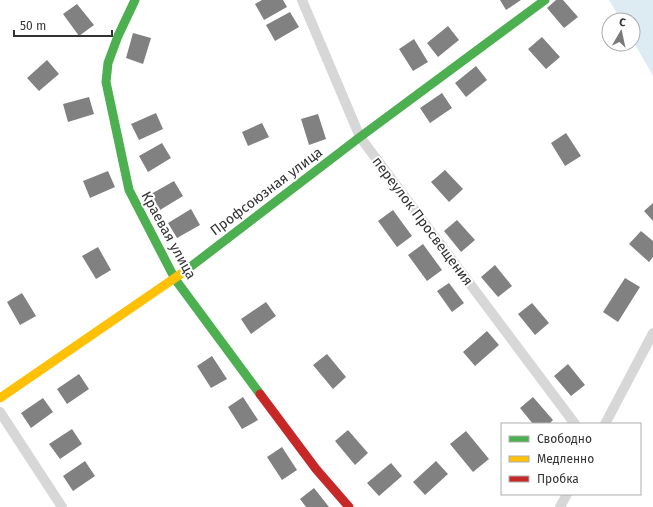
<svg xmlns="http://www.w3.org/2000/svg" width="653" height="507" viewBox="0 0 653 507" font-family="'Fira Sans',sans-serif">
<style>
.water{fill:#ddebf3}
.building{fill:#818181}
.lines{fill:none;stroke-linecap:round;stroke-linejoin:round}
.street{stroke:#d7d7d7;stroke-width:10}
.fast{stroke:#4caf50;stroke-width:9}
.slow{stroke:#ffc107;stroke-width:9}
.jam{stroke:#c62828;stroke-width:9}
.labels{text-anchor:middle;stroke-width:4;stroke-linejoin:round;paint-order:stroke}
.street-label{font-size:14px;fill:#333;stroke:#fff}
</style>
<rect width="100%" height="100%" fill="#fff"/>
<path class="water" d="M609 0H653V76L633 41V20H621Z"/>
<path class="building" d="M262 0H283L287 7 264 20 255 4Z
M500 0H521L506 10Z
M556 0H563L578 17 564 28 547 8Z
M77 4 94 25 79 36 63 14Z
M290 12 299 27 275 41 266 25Z
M448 26 459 40 438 57 427 43Z
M133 33 151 38 143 64 126 58Z
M542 37 560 57 546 69 528 49Z
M414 39 428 62 413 71 399 49Z
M47 60 59 74 39 91 27 78Z
M476 66 487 80 466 97 455 83Z
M442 93 452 108 430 123 420 108Z
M89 97 94 114 68 122 63 104Z
M156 113 163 129 139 140 131 124Z
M318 114 326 139 309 145 301 119Z
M262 123 269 137 248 146 242 132Z
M566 133 581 156 565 166 551 143Z
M162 143 171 158 148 172 139 156Z
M445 170 463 189 449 202 431 182Z
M108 171 115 187 90 198 83 181Z
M174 181 183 196 160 210 151 194Z
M653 203V221L644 211Z
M191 209 200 225 177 238 168 223Z
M393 210 412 236 397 247 378 221Z
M457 220 475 240 461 252 444 231Z
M641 231 653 241V257L649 262 629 244Z
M423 244 442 270 427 281 408 255Z
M98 247 111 270 96 279 82 256Z
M495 265 512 286 498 297 481 277Z
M625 278 640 287 618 322 603 312Z
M449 283 464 303 452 312 437 291Z
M22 293 36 316 20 325 7 302Z
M266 302 276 316 251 334 241 319Z
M532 303 549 323 535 335 518 314Z
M487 331 499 345 475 366 463 352Z
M327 354 346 377 333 389 313 365Z
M212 356 227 379 211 388 197 366Z
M568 364 585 385 571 396 554 376Z
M79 374 89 389 67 404 57 389Z
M243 397 258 420 242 429 228 407Z
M533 397 553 420 549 424H533L520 408Z
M43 398 53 412 31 428 21 413Z
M72 429 82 444 60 459 49 444Z
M348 430 368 453 355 465 335 441Z
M466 431 489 459 473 472 450 444Z
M282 447 297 470 282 480 267 457Z
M85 461 95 476 73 491 63 476Z
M436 461 448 474 425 495 413 482Z
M391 463 402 476 379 496 367 483Z
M314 488 329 507H306L300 499Z"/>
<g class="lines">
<path class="street" d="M302 0 360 137 575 424
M0 412 62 507
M605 424 653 333
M560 507 567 494"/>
<path class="fast" d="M135 0 118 36 108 63 106 82 129 190 175 279 260 394
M185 271 360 137 545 0"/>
<path class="slow" d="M0 398 185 271"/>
<path class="jam" d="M260 394 316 469 349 507"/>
</g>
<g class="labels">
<g class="street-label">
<text transform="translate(266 191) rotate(-37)" y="5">Профсоюзная улица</text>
<text transform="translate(423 221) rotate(53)" y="5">переулок Просвещения</text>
<text transform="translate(169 235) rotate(61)" y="5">Краевая улица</text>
</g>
</g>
<rect x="501" y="423" width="140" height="72" fill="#ffffff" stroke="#adadad"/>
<rect x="509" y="436" width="20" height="6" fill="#4caf50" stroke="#adadad"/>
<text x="537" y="443" font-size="12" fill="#333333">Свободно</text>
<rect x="509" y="456" width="20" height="6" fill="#ffc107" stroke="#adadad"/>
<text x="537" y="463" font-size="12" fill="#333333">Медленно</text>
<rect x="509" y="476" width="20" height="6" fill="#c62828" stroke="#adadad"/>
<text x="537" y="483" font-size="12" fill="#333333">Пробка</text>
<g transform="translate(621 32) rotate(9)"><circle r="19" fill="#ffffff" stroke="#adadad"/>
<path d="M0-3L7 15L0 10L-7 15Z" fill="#7a7a7a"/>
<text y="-6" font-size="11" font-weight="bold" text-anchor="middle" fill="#333333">С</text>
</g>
<path d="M14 30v6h98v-6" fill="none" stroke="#333333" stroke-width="2"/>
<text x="20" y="30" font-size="12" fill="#333333" stroke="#ffffff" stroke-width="3" paint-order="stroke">50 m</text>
</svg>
